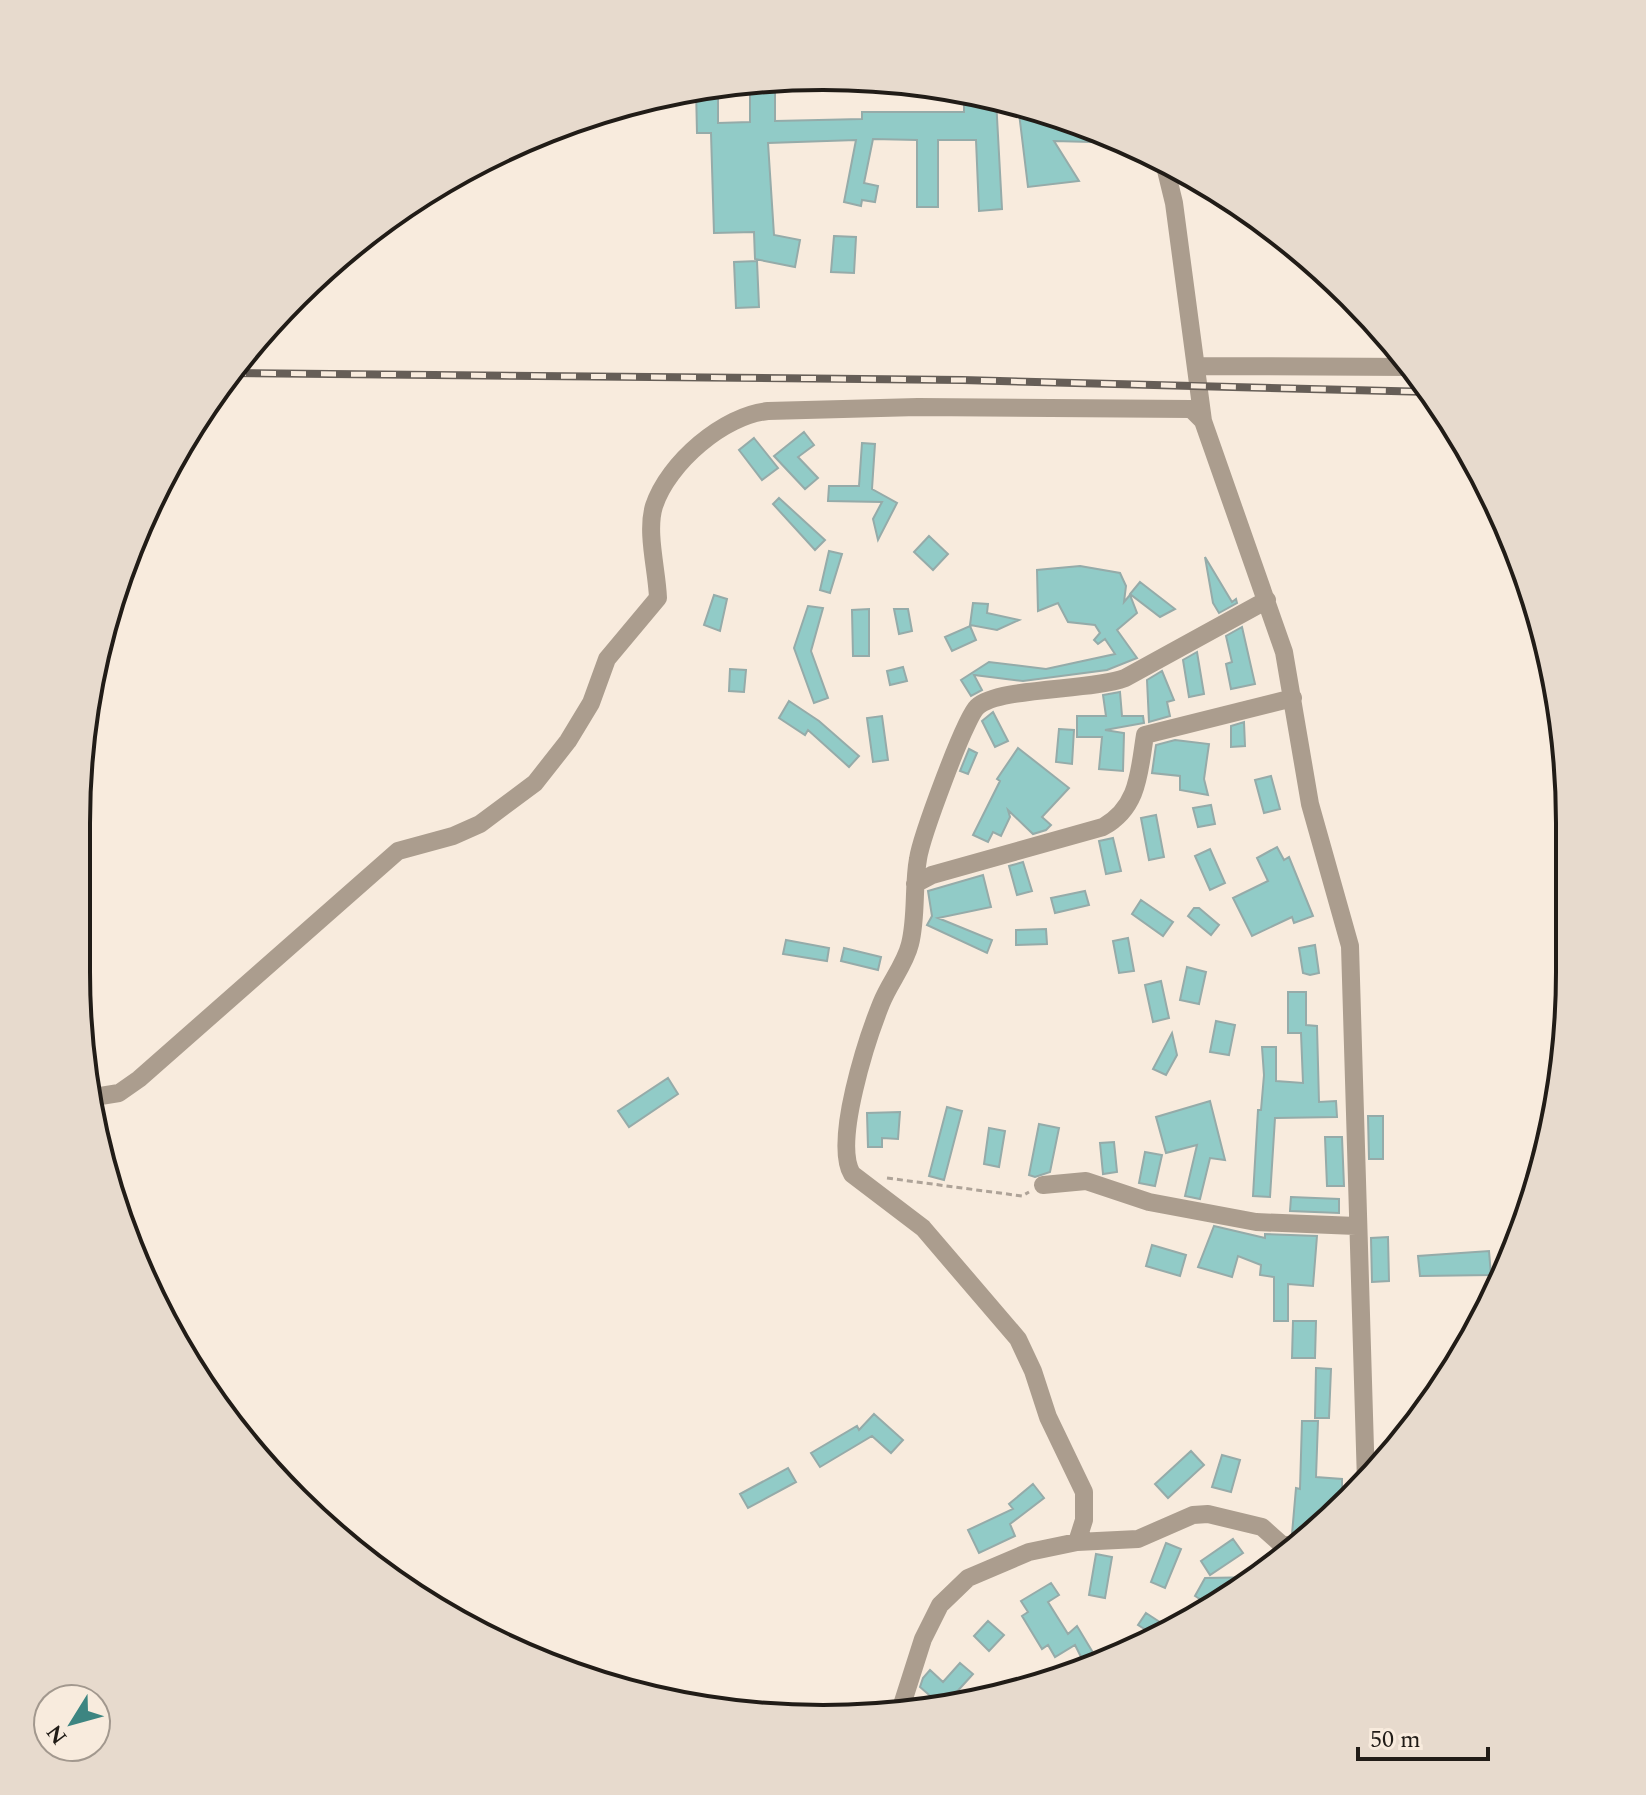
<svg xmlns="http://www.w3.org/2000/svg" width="1646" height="1795" viewBox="0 0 1646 1795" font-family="Spectral,serif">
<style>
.building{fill:#91cbc7;stroke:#95aba9;stroke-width:2}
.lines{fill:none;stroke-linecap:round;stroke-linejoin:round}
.path{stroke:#aea398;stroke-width:3;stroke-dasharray:6 4;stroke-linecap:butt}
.minor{stroke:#ab9d8e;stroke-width:18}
.rail-casing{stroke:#665e57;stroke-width:8}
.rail{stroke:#f8ebdd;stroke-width:5;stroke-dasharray:15;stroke-linecap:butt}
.rim{fill:none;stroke:#211c17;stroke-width:4}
</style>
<rect width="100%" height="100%" fill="#f8ebdd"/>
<path class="building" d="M775 81V121L862 119V112H964V90L996 99 1002 209 979 211 976 140H938V207H917V140L873 139 864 183 878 186 875 202 862 200 861 206 844 202 856 140 768 143 774 235 800 240 795 267 755 259 754 232 714 233 711 133H697L696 88 718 86V123L750 122V83Z
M1019 113H1044L1091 128V142L1054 141 1079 181 1028 187Z
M834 236 856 237 854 273 831 272Z
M757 261 759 307 736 308 734 262Z
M804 432 814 445 798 457 818 478 805 489 774 456Z
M754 438 778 468 762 480 739 450Z
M862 443 875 444 872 489 897 503 878 540 873 519 882 502 828 501 829 486H859Z
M779 498 825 540 815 550 773 504Z
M929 536 948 554 933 570 914 552Z
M829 551 842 554 830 593 820 590Z
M1205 557 1232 602 1236 599 1237 603 1219 613 1213 603Z
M1080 566 1120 573 1126 586 1124 602 1130 595 1137 613 1117 630 1137 658 1107 670 1023 681 974 675 982 690 971 696 961 680 989 662 1046 669 1115 654 1105 639 1098 644 1094 640 1100 633 1095 625 1068 622 1058 603 1038 611 1037 570Z
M1140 582 1175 609 1160 617 1130 594Z
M714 595 727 599 720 631 704 625Z
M973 603 988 604 987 613 1019 620 997 630 970 625Z
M808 606 823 608 811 651 828 698 814 703 794 648Z
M869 609V656H853L852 610Z
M894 609H908L912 631 899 634Z
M970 626 976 640 952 651 945 637Z
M1242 627 1255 684 1231 689 1226 664 1232 662 1226 636Z
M1197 652 1204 694 1189 697 1183 660Z
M903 667 907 681 890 685 887 671Z
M730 669 746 670 744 692 729 691Z
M1162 671 1174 700 1167 702 1170 716 1149 722 1147 680Z
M1120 692 1122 716H1143L1144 723 1105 730 1124 733 1123 771 1099 769 1102 737H1077V716H1106L1103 695Z
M789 701 819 721 859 756 849 767 808 730 805 735 779 718Z
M993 712 1008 741 995 747 982 721Z
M882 716 888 760 873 762 867 718Z
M1244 722 1245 746 1231 747V726Z
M1059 729 1074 730 1072 764 1056 762Z
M1175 740 1209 744 1204 779 1208 795 1180 790V776L1152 773 1156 745Z
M1018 748 1069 788 1042 817 1051 825 1046 830 1033 834 1008 810 1010 817 1001 836 993 832 988 842 973 835 1000 781 997 779Z
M969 749 977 753 968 774 960 771Z
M1271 776 1280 809 1264 813 1255 780Z
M1211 805 1215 824 1198 827 1193 808Z
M1156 815 1164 857 1149 860 1141 818Z
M1113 838 1121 871 1106 874 1099 841Z
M1277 847 1284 860 1289 857 1313 916 1294 923 1292 917 1252 936 1233 898 1268 881 1257 858Z
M1210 849 1225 883 1210 890 1195 856Z
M1023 862 1032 891 1017 895 1009 866Z
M983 875 991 907 938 918 992 940 987 953 927 925 932 916 928 891Z
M1085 891 1089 905 1055 913 1051 898Z
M1141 900 1173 922 1163 936 1132 914Z
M1194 908H1199L1219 925 1211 935 1188 916Z
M1046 929 1047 944 1016 945V930Z
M1128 938 1134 971 1119 973 1113 941Z
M786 940 829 948 827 961 783 954Z
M1315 945 1319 973 1310 975 1303 973 1299 948Z
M844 948 881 957 878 970 841 961Z
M1187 967 1206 972 1199 1004 1180 1000Z
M1161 981 1169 1018 1153 1022 1145 985Z
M1288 992H1306V1025L1317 1026 1319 1102 1336 1101 1337 1117 1275 1118 1270 1197 1253 1196 1258 1110H1261L1264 1075 1262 1047H1276V1081L1303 1083 1301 1033H1288Z
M1216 1021 1235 1025 1229 1055 1210 1052Z
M1172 1033 1177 1055 1166 1075 1153 1069Z
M668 1078 678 1094 629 1127 618 1111Z
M1210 1101 1225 1160 1210 1158 1200 1199 1185 1196 1197 1145 1166 1153 1156 1117Z
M947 1107 962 1111 944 1180 929 1176Z
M900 1112 898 1139 882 1138V1147H868L867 1113Z
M1368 1116H1383V1159H1369Z
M1039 1124 1059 1128 1050 1172 1035 1177 1029 1175Z
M989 1128 1005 1131 999 1167 984 1164Z
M1325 1137H1342L1344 1186H1327Z
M1114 1142 1117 1172 1103 1174 1100 1143Z
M1145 1152 1162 1155 1155 1186 1139 1183Z
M1291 1197 1339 1199V1213L1290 1211Z
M1214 1226 1265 1238V1234L1317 1236 1313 1286 1288 1284V1321H1274V1277L1260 1275 1261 1265 1238 1256 1232 1277 1198 1267Z
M1388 1237 1389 1281 1372 1282 1371 1238Z
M1152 1245 1186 1255 1180 1276 1146 1266Z
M1489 1251 1491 1275 1420 1276 1418 1256Z
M1293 1321H1316L1315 1358H1292Z
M1316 1368 1331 1369 1329 1418H1315Z
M874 1414 903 1440 891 1453 872 1436 820 1467 811 1453 857 1426 859 1430Z
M1302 1421H1318L1316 1477 1342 1479V1496L1350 1497 1305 1539 1292 1534 1296 1488 1300 1489Z
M1191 1451 1204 1465 1168 1498 1155 1484Z
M1222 1455 1240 1460 1231 1492 1212 1487Z
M788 1468 796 1482 748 1508 740 1494Z
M1033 1484 1044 1498 1010 1524 1015 1536 979 1553 968 1530 1013 1509 1009 1504Z
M1233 1539 1243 1553 1210 1575 1201 1561Z
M1166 1543 1181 1549 1165 1588 1151 1582Z
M1096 1554 1112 1557 1105 1598 1089 1595Z
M1258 1577 1211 1606 1195 1596 1205 1578Z
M1051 1583 1059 1595 1048 1602 1068 1634 1077 1626 1098 1661 1085 1665 1075 1645 1055 1657 1048 1645 1042 1649 1022 1616 1028 1612 1021 1601Z
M1146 1613 1172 1630 1159 1638 1138 1625Z
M988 1621 1004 1635 989 1651 974 1636Z
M960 1663 973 1674 943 1707 920 1687 923 1678 930 1670 943 1682Z"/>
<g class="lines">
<path class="path" d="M887 1178 1022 1196 1029 1192"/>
<path class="minor" d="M1164 162 1174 203 1203 421 1284 652 1310 804 1350 946 1366 1482
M1197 366 1411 367
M915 884 932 875 1103 827C1139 807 1139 772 1145 735L1293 698
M88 1098 119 1093 139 1079 398 851 453 836 480 824 535 783 568 741 591 703 607 659 658 598C657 570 646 532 654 506 668 463 724 415 768 411L918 407 1191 409 1203 421
M1043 1185 1086 1181 1149 1202 1256 1222 1356 1226
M1077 1542 1084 1520V1492L1048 1417 1033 1371 1018 1339 923 1228 852 1174C833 1142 867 1039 881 1004 889 983 905 965 910 944 917 916 913 886 918 859 921 838 965 718 977 707 998 687 1091 691 1125 678L1267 600
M900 1711 923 1639 940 1605 968 1578 1029 1552 1077 1542 1138 1539 1193 1515 1208 1514 1262 1527 1281 1544 1297 1547"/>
<g class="rail-casing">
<path id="rail" d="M231 373 962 380 1431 392"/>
</g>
<use href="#rail" class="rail"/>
</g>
<path d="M0 0H1646V1795H0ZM823 90H823A733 733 0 0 1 1556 823V972A733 733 0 0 1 823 1705H823A733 733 0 0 1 90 972V823A733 733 0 0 1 823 90Z" fill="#e7dacd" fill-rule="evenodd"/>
<path class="rim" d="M823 90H823A733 733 0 0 1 1556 823V972A733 733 0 0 1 823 1705H823A733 733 0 0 1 90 972V823A733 733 0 0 1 823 90Z"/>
<g transform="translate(72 1723) rotate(233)"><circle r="38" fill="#f8ebdd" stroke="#a2988e" stroke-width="2"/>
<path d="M0-6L14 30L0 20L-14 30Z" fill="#3d8581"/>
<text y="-12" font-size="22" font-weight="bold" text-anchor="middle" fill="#211c17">N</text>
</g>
<path d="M1358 1747v12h130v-12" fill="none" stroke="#211c17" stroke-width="4"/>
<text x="1370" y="1747" font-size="24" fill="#211c17" stroke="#f8ebdd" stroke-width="6" paint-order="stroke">50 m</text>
</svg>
